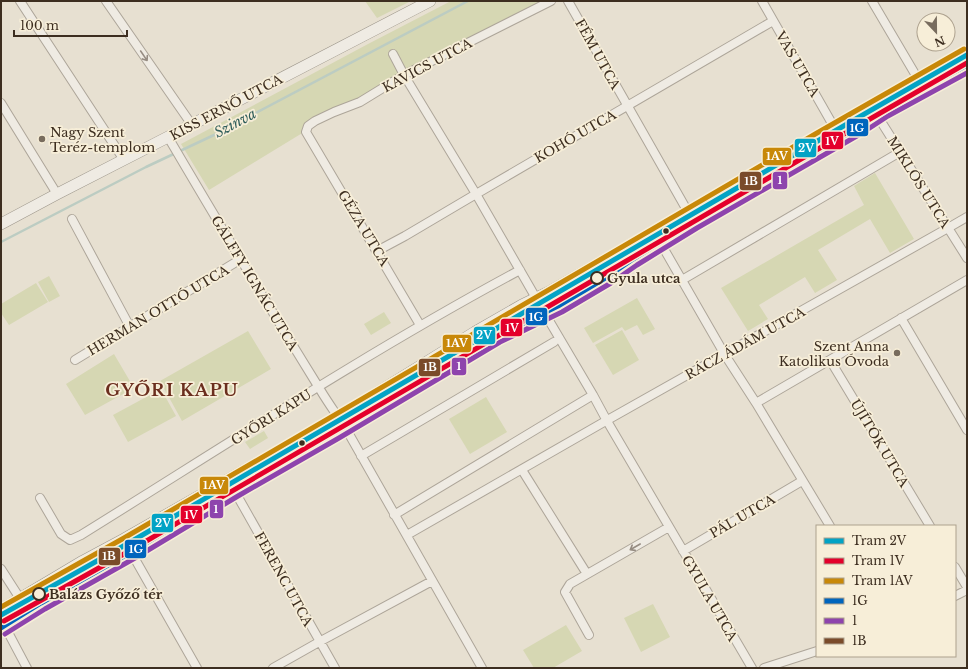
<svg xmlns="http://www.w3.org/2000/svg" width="968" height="669" viewBox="0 0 968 669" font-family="'Libre Baskerville',serif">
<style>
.green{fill:#d6d7b3}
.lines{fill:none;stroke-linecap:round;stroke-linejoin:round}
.stream{stroke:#bcccc2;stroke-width:2.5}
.street-casing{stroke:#ada599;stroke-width:10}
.secondary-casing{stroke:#9c958a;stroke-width:12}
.street{stroke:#efebe3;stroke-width:8}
.secondary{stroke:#efebe3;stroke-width:11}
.bus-1-casing{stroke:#f7eed8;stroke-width:8}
.bus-2-casing{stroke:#f7eed8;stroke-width:8}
.bus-3-casing{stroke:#f7eed8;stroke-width:8}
.bus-1{stroke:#0065bd;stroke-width:5}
.bus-2{stroke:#8e44ad;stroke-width:5}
.bus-3{stroke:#7a4b2a;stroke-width:5}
.tram-1-casing{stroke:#f7eed8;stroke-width:8}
.tram-2-casing{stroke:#f7eed8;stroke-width:8}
.tram-3-casing{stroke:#f7eed8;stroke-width:8}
.tram-1{stroke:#03a3c5;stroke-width:5}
.tram-2{stroke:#e4002b;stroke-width:5}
.tram-3{stroke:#c88808;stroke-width:5}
.oneway{stroke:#968c82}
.poi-dot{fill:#786c5e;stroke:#f7eed8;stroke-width:1.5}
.bus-dot{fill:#3d2e20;stroke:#f7eed8;stroke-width:1.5}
.stop-dot{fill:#f7eed8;stroke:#3d2e20;stroke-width:2}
.labels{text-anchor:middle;stroke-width:3.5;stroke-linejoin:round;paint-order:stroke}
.street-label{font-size:13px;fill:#3d2e20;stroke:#f7eed8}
.poi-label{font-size:13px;fill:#3d2e20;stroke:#f7eed8;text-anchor:start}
.stop-label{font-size:13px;font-weight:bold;fill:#3d2e20;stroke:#f7eed8;text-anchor:start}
.water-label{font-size:14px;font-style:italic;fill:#2f5d5a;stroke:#f7eed8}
.district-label{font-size:17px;font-weight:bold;letter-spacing:1px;fill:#6b2e1e;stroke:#f7eed8}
.line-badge{stroke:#f7eed8;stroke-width:1.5}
.badge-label{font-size:11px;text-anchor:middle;font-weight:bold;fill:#fff}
</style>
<rect width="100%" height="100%" fill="#e7e0d1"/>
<path class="green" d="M365 1H411L377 18Z
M451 1H545L489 29 304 132 209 190 181 144 368 44Z
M875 173 914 239 890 253 870 219 818 250 837 280 815 293 805 277 759 305 768 319 748 331 721 288 864 205 854 186Z
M49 276 60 296 49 302 38 282Z
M36 283 48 302 9 325 1 313V304Z
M637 298 655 329 643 335 637 325 625 331 622 327 593 343 584 328Z
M384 312 391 323 371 335 364 324Z
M622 330 639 360 613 375 595 345Z
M248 331 271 369 182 421 160 381Z
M114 354 134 388 85 415 66 384Z
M161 389 176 416 128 442 113 415Z
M486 397 507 432 470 454 449 419Z
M264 431 268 438 250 449 245 442Z
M653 604 670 637 641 652 624 618Z
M566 625 582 651 553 668H534L523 650Z"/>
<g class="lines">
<path class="stream" d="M1 242 146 167 214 135 468 1"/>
<g class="street-casing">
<path id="street" d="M20 1 124 160
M106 1 192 125
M568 1 688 212
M762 1 834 127
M872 1 918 79
M393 54 404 75 476 194 544 312 593 395 607 421 752 668
M1 103 57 194
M875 112 967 258
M168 137C218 222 269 307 321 391 330 406 340 419 349 434L482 668
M72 219 130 327
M660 242 725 355 756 403 830 526
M377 251 405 236 471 197 773 21
M682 280 900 152
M901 318 967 430
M420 325 306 132 308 126 315 121 334 112 360 102 404 75 551 1
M75 360 241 259
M830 360 930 526
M756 403 967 280
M361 456 554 342
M522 470 587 574
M234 490 335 668
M40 498 61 534 70 540 81 535C226 445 369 351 520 270
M394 515 593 395
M407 535 611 418 948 228 967 217
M683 551 802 481
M131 552 197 668
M955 567 967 587
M1 569 28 611
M955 596 967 590
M1 619 27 668
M589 635 565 592 570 584 669 527
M273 668 319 642 432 581
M764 668 817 651"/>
</g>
<g class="secondary-casing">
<path id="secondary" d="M1 224 57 194 168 137 430 1
M1 610 83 561 124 539 338 417 475 332 522 305 549 292 967 51
M1 628 41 603 131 552 234 490 335 432 497 336 558 306 607 277 633 259 693 222 839 138 859 127 884 110 967 65"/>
</g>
<use href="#street" class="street"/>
<use href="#secondary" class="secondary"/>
<g class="bus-1-casing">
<path id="bus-1" d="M1 628 41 603 131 552 234 490 335 432 497 336 558 306 607 277 633 259 693 222 859 127 884 110 967 65"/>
</g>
<g class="bus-2-casing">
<path id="bus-2" d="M5 634 45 609 135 558 238 496 339 438 500 342 562 312 611 283 637 265 697 228 862 133 888 116 967 73"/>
</g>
<g class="bus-3-casing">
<path id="bus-3" d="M1 620 38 597 127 546 230 484 331 426 493 330 555 300 603 271 629 253 690 216 855 121 881 104 964 59"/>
</g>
<use href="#bus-1" class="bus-1"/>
<use href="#bus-2" class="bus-2"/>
<use href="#bus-3" class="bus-3"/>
<g class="tram-1-casing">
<path id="tram-1" d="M1 615 127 544 821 139 967 55"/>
</g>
<g class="tram-2-casing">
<path id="tram-2" d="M4 621 131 550 825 145 967 63"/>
</g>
<g class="tram-3-casing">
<path id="tram-3" d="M1 607 124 538 817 133 964 49"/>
</g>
<use href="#tram-1" class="tram-1"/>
<use href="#tram-2" class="tram-2"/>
<use href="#tram-3" class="tram-3"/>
</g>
<defs><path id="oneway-shaft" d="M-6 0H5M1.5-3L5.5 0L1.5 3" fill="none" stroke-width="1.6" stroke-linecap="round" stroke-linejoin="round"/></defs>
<g class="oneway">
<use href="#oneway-shaft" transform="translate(144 56) rotate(56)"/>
<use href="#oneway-shaft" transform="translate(635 547) rotate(150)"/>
</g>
<g class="poi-dot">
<circle cx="42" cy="139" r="4"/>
<circle cx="897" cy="353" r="4"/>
</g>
<g class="bus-dot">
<circle cx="666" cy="231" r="3.5"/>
<circle cx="302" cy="443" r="3.5"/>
</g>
<g class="stop-dot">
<circle cx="597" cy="278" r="6"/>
<circle cx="39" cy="594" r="6"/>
</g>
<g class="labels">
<g class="street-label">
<text transform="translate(598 54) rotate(61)" y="5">FÉM UTCA</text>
<text transform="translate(798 64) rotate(60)" y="5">VAS UTCA</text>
<text transform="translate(427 65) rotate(-28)" y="5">KAVICS UTCA</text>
<text transform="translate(226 107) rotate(-28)" y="5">KISS ERNŐ UTCA</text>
<text transform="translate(575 136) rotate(-30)" y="5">KOHÓ UTCA</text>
<text transform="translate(919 182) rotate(58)" y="5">MIKLÓS UTCA</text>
<text transform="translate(364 228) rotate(59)" y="5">GÉZA UTCA</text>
<text transform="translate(255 283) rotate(59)" y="5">GÁLFFY IGNÁC UTCA</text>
<text transform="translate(158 310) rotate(-31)" y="5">HERMAN OTTÓ UTCA</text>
<text transform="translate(745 343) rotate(-29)" y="5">RÁCZ ÁDÁM UTCA</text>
<text transform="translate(271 417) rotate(-32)" y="5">GYŐRI KAPU</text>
<text transform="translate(880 443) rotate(59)" y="5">ÚJÍTÓK UTCA</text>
<text transform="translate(742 516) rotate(-30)" y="5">PÁL UTCA</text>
<text transform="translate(284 579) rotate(61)" y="5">FERENC UTCA</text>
<text transform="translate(710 598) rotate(60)" y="5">GYULA UTCA</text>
</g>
<g class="poi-label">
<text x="50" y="137">Nagy Szent<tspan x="50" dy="15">Teréz-templom</tspan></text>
<text x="889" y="351" text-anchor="end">Szent Anna<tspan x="889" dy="15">Katolikus Óvoda</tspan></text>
</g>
<g class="stop-label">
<text x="607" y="283">Gyula utca</text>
<text x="49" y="599">Balázs Győző tér</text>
</g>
<g class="water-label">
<text transform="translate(235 123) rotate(-28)" y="5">Szinva</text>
</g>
<g class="district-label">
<text x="172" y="396">GYŐRI KAPU</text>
</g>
</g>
<g class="line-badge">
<rect x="846" y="118" width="23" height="19" rx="4" fill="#0065bd"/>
<rect x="821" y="131" width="23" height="19" rx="4" fill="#e4002b"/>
<rect x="794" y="138" width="23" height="20" rx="4" fill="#03a3c5"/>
<rect x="762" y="147" width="30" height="19" rx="4" fill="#c88808"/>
<rect x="772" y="171" width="16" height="19" rx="4" fill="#8e44ad"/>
<rect x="739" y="171" width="23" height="20" rx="4" fill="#7a4b2a"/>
<rect x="525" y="307" width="23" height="19" rx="4" fill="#0065bd"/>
<rect x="500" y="318" width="23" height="19" rx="4" fill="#e4002b"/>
<rect x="473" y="326" width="23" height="19" rx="4" fill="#03a3c5"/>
<rect x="442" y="334" width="30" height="19" rx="4" fill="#c88808"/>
<rect x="451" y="357" width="16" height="19" rx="4" fill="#8e44ad"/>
<rect x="418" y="358" width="23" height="19" rx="4" fill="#7a4b2a"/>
<rect x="199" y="476" width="30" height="19" rx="4" fill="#c88808"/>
<rect x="209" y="499" width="15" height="20" rx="4" fill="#8e44ad"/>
<rect x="180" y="505" width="23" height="19" rx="4" fill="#e4002b"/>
<rect x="151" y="513" width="23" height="20" rx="4" fill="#03a3c5"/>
<rect x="124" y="539" width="23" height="20" rx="4" fill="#0065bd"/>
<rect x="98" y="547" width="23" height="19" rx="4" fill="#7a4b2a"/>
</g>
<g class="badge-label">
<text x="857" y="132">1G</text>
<text x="832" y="145">1V</text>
<text x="806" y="152">2V</text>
<text x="777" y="160">1AV</text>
<text x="780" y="184">1</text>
<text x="751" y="185">1B</text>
<text x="536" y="321">1G</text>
<text x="512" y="332">1V</text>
<text x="484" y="339">2V</text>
<text x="457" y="347">1AV</text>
<text x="459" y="370">1</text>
<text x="430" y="371">1B</text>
<text x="214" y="489">1AV</text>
<text x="216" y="513">1</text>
<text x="191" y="519">1V</text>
<text x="163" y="527">2V</text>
<text x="136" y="553">1G</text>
<text x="109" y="560">1B</text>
</g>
<rect width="968" height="669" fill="none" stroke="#3d2e20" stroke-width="4"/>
<rect x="816" y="525" width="140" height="132" fill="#f7eed8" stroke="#ada18e"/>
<rect x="824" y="538" width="20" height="6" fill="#03a3c5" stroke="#ada18e"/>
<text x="852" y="545" font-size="12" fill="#3d2e20">Tram 2V</text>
<rect x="824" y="558" width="20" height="6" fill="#e4002b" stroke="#ada18e"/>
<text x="852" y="565" font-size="12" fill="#3d2e20">Tram 1V</text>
<rect x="824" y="578" width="20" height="6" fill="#c88808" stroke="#ada18e"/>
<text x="852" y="585" font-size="12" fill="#3d2e20">Tram 1AV</text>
<rect x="824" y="598" width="20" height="6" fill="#0065bd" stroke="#ada18e"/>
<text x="852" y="605" font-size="12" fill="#3d2e20">1G</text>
<rect x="824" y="618" width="20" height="6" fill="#8e44ad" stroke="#ada18e"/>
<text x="852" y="625" font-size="12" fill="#3d2e20">1</text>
<rect x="824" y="638" width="20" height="6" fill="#7a4b2a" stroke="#ada18e"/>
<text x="852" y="645" font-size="12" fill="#3d2e20">1B</text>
<g transform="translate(936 32) rotate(158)"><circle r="19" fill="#f7eed8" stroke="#ada18e"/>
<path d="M0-3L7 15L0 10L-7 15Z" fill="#786c5e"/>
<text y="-6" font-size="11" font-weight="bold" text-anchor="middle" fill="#3d2e20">N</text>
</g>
<path d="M14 30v6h113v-6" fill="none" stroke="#3d2e20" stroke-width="2"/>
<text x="20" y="30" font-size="12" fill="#3d2e20" stroke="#f7eed8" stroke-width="3" paint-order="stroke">100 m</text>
</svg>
